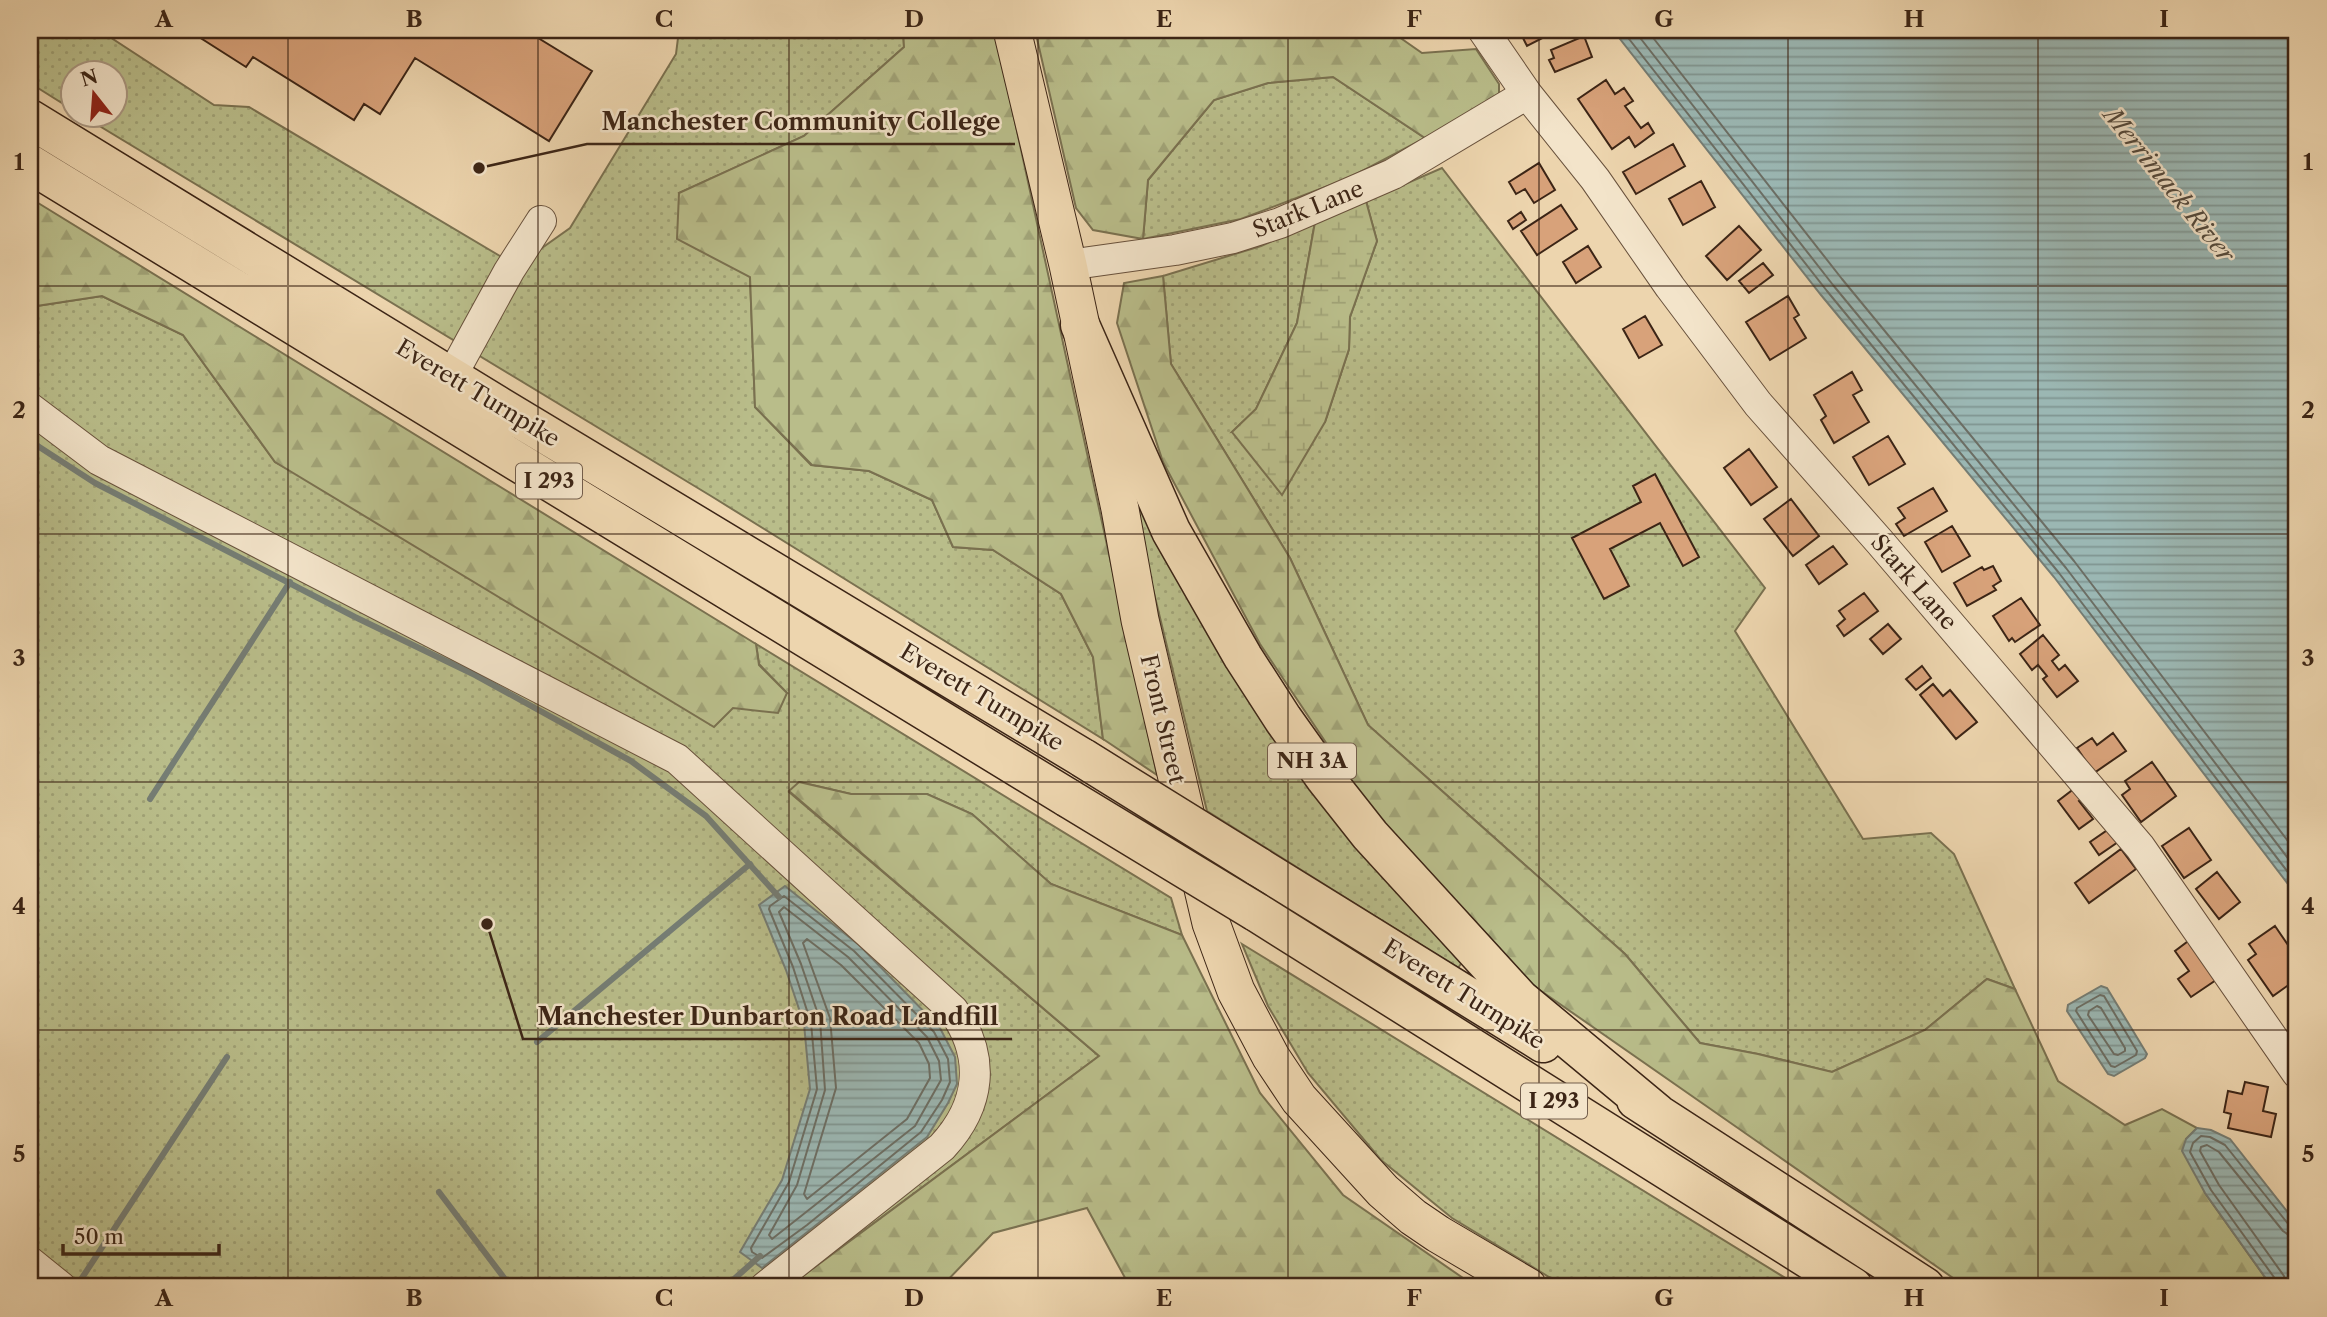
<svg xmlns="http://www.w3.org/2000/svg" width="2327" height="1317" viewBox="0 0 2327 1317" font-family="'Libre Caslon Text',serif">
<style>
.grass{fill:url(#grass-dots);stroke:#7a7150;stroke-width:2}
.forest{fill:url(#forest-firs);stroke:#7a7150;stroke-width:2}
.wetland{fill:url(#wetland-marsh);stroke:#7a7150;stroke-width:2}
.water{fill:url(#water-rules);stroke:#757d74;stroke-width:2}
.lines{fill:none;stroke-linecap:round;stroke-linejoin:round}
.shore{stroke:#6c6e64;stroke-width:2}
.stream{stroke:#757d74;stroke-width:6}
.building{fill:#d8a27a;stroke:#3c2516;stroke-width:2}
.minor-casing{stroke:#68513c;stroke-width:32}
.major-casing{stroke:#3c2516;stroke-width:39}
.highway-casing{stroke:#3c2516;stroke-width:41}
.minor{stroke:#f3e4ca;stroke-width:30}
.major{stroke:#edd5ae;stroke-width:37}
.highway{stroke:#edd5ae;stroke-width:38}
.highway-bridge-casing{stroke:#3c2516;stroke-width:41;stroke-linecap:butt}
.highway-bridge{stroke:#edd5ae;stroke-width:38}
.grid{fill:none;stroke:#3c2516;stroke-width:2;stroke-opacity:0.55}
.labels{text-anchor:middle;stroke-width:5;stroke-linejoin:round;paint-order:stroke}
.shield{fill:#f3e4ca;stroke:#735e4c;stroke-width:2}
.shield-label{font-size:21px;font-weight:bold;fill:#3c2516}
.street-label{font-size:23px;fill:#3c2516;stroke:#f3e4ca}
.water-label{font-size:24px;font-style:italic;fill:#544a3d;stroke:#f3e4ca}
.leader{fill:none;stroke:#3c2516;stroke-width:2.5}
.callout-dot{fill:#3c2516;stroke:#f3e4ca;stroke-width:2.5}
.callout-label{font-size:24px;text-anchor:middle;font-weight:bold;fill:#3c2516;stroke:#f3e4ca;stroke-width:5;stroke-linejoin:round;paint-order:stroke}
.neatline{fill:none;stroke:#3c2516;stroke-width:2.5}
.grid-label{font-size:23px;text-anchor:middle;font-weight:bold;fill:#3c2516}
</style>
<defs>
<pattern id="grass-dots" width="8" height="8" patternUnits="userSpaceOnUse" patternTransform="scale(1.75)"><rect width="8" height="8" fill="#b9bd8a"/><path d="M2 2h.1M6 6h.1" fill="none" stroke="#a0a276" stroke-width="1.8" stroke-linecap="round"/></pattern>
<pattern id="forest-firs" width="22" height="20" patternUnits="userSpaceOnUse" patternTransform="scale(1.75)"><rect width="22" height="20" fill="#b9bd8a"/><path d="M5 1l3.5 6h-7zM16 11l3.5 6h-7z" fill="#a0a276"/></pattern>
<pattern id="wetland-marsh" width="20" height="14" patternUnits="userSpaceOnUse" patternTransform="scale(1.75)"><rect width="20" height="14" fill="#b9bd8a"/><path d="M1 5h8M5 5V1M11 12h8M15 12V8" fill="none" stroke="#a0a276"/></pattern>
<pattern id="water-rules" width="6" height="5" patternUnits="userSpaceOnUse" patternTransform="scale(1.75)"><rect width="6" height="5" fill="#9bb7b3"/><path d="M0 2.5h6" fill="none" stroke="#809591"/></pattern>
</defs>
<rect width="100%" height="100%" fill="#edd5ae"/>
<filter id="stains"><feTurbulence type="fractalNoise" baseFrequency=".00286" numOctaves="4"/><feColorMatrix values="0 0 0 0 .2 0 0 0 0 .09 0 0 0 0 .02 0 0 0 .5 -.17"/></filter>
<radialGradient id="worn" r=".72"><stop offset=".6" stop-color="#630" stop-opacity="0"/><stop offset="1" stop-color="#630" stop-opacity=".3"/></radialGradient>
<path class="grass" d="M30 30H99L214 105 249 107 500 256 539 250 570 228 676 54 679 30H903L904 47 804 136 679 193 750 277 755 407 811 465 869 471 932 500 953 547 993 550 1061 594 1093 657 1103 739 711 496 83 116H116V74H74L73 110 30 83Z
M1333 77 1425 138 1349 178 1241 219 1143 239 1148 180 1214 100 1268 83Z
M1442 168 1765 588 1735 631 1863 839 1931 833 1954 854 2015 989 1987 979 1925 1030 1832 1072 1758 1054 1700 1043 1625 954 1368 725 1290 558 1171 364 1163 276 1261 246 1315 222 1297 323 1256 409 1232 432 1325 422 1349 349 1350 317 1377 241 1366 201Z
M102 296 183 335 275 462 733 708 787 693 759 664 756 644 1171 898 1182 935 1051 884 972 814 927 794H851L800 782 789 792 1099 1056 788 1287H46L30 1273V307Z
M1119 449 1465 958 1458 968 1207 811Z
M1242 944 1800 1287H1575L1549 1277 1452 1218 1381 1160 1308 1073 1268 1006Z"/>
<path class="forest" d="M903 30H995L1157 775 1103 739 1093 657 1061 594 993 550 953 547 932 500 869 471 812 465 755 407 750 277 677 239 679 193 804 136 904 47Z
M1035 30H1389L1422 53 1476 49 1499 84V97L1425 138 1333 77 1268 83 1214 100 1148 180 1143 239 1093 230 1076 208Z
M30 198 756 644 759 665 787 693 778 713 733 708 714 727 275 462 183 335 102 296 30 307Z
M1163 276 1171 364 1290 558 1368 725 1625 954 1700 1043 1758 1054 1832 1072 1925 1030 1987 979 2015 989 2058 1081 2125 1125 2162 1109 2197 1128 2186 1139 2205 1193 2272 1287H1966L1534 986 1381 825 1260 644 1163 462 1117 323 1124 283Z
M799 782 851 794H927L972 814 1051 884 1182 935 1260 1093 1343 1195 1476 1287H1130L1087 1208 993 1233 941 1287H788L1099 1056 789 791Z"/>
<path class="wetland" d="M1366 201 1377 241 1350 317 1349 349 1325 422 1282 495 1232 432 1256 409 1297 323 1315 222Z"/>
<path class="water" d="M1613 30H2297V896L2054 577 1821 295Z
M785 886 859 945 940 1028 955 1057 957 1084 948 1103 927 1137 762 1268 740 1252 782 1180 810 1089 804 1024 786 970 759 905Z
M2101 986 2107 988 2147 1054 2145 1058 2114 1076 2108 1074 2067 1011 2068 1005Z
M2197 1128 2211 1130 2230 1139 2297 1224V1287H2272L2205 1193 2182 1151 2186 1139Z"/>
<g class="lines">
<path class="shore" d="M1622 30 1827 291 2059 573 2297 884
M1634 30 1833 285 2066 568 2297 870
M1647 30 1842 279 2074 561 2297 853
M784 896 854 951 934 1032 948 1059 950 1082 942 1100 921 1132 807 1225 762 1258 752 1252 751 1248 789 1182 817 1089 811 1023 793 967 769 909 770 906Z
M784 907 848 957 927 1037 939 1061 941 1080 915 1126 772 1239 769 1235 797 1185 825 1090 820 1020 801 964 779 912Z
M807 939 841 965 919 1043 929 1064 930 1078 907 1119 807 1199 804 1194 836 1088 830 1018 803 943Z
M2100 995 2104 996 2137 1051 2136 1055 2115 1067 2111 1066 2076 1011 2077 1008Z
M2097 1006 2101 1008 2125 1048V1051L2118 1055 2114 1054 2088 1015 2089 1011Z
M2278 1287 2276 1280 2211 1190 2190 1152 2193 1143 2201 1136 2210 1137 2225 1145 2289 1225 2297 1228
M2286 1287 2284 1276 2219 1185 2200 1151 2201 1147 2207 1145 2219 1152 2283 1231 2290 1236 2297 1237"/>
<path class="stream" d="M30 441 95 483 355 617 475 675 631 761 706 816 779 897
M150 799 290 582
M537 1042 750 864
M439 1192 511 1287
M78 1284 227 1057
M725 1287 760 1256"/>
</g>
<path class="building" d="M188 30H525L592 71 549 141 415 58 380 114 364 104 354 120 253 57 246 67Z
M1519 30H1558L1527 46Z
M1584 36 1592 57 1555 72 1549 60 1554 58 1551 50Z
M1606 80 1615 94 1624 88 1633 101 1625 106 1641 128 1648 123 1654 133 1635 147 1629 137 1612 149 1578 99Z
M1673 144 1685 166 1636 194 1623 172Z
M1539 163 1555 190 1534 203 1525 189 1516 194 1509 182Z
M1701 181 1715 207 1683 225 1669 199Z
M1561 205 1577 229 1537 255 1521 231Z
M1521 212 1526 220 1513 229 1508 221Z
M1739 226 1761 250 1727 280 1706 256Z
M1588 246 1601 267 1576 283 1563 262Z
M1763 263 1773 275 1749 293 1739 281Z
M1788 296 1799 315 1794 318 1806 338 1770 360 1746 322Z
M1645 316 1662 345 1639 358 1623 329Z
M1852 372 1862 390 1853 395 1869 422 1834 443 1821 420 1826 416 1814 395Z
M1888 436 1905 464 1869 485 1853 457Z
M1749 449 1777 487 1751 505 1724 468Z
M1655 474 1699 557 1683 566 1660 523 1610 549 1629 586 1604 599 1572 538 1641 502 1633 486Z
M1933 488 1947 511 1904 536 1896 524 1905 518 1898 508Z
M1791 499 1819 536 1793 556 1764 519Z
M1952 526 1970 556 1942 572 1925 542Z
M1833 546 1847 564 1819 584 1806 565Z
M1993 566 2001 581 1993 586 1996 590 1967 606 1954 583 1982 567 1984 570Z
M1864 593 1878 611 1844 636 1837 626 1845 619 1839 611Z
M2021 598 2040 625 2015 642 2012 638 2009 641 1993 616Z
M1888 624 1901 639 1883 654 1870 639Z
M2043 635 2059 655 2052 661 2059 670 2065 665 2078 681 2057 697 2043 679 2047 676 2038 665 2032 670 2020 654Z
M1922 666 1931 678 1916 690 1906 679Z
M1933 684 1943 696 1950 690 1977 722 1956 739 1920 695Z
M2113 733 2126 751 2094 773 2077 748 2092 738 2097 745Z
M2152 762 2176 796 2141 822 2122 795 2130 789 2125 781Z
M2075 788 2082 799 2079 801 2093 819 2079 829 2058 801Z
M2189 828 2211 860 2184 878 2162 846Z
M2109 829 2118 842 2099 855 2090 842Z
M2121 849 2136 869 2089 903 2075 883Z
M2217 872 2240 902 2219 919 2196 889Z
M2275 926 2297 958V979L2273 996 2248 960 2256 954 2249 944Z
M2191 939 2219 978 2191 997 2178 979 2189 971 2175 951Z
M2245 1082 2268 1087 2263 1111 2276 1114 2271 1137 2228 1128 2231 1114 2224 1112 2228 1091 2242 1094Z"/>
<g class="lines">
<g class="minor-casing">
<path id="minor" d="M1483 30 1527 94 1595 179 1670 287 1758 404 1879 541 2140 847 2297 1073
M1068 265 1175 250 1233 238 1280 223 1393 174 1527 94
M451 377 509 271 541 221
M30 408 99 460 677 759 953 1010C986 1057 981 1105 942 1147L765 1287
M30 1262 61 1287"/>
</g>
<g class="major-casing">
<path id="major" d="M1012 30 1068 265 1120 509 1140 620 1211 923 1236 991 1271 1057 1299 1099 1383 1191 1413 1217 1438 1234 1528 1287"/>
</g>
<g class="highway-casing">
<path id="highway" d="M30 119 497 405 1083 758
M30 164 1068 798
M1080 325 1171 531 1243 657 1283 719 1325 778 1370 835 1520 999 1657 1113
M1257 866 1543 1043
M1256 912 1853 1287
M1636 1100 1925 1287"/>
</g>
<use href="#minor" class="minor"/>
<use href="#major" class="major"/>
<use href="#highway" class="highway"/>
<g class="highway-bridge-casing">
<path id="highway-bridge" d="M1083 758 1257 866
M1068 798 1256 912"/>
</g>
<use href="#highway-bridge" class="highway-bridge"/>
</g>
<path class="grid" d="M288 30V1287M538 30V1287M789 30V1287M1038 30V1287M1288 30V1287M1539 30V1287M1788 30V1287M2038 30V1287M30 286H2297M30 534H2297M30 782H2297M30 1030H2297"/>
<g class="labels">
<g class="shield">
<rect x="516" y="463.5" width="66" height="35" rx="5"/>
<rect x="1268" y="743.5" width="88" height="35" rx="5"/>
<rect x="1521" y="1083.5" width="66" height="35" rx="5"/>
</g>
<g class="shield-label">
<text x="549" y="488">I 293</text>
<text x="1312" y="768">NH 3A</text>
<text x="1554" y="1108">I 293</text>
</g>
<g class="street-label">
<text transform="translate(1308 209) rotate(-22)" y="8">Stark Lane</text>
<text transform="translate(478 393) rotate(31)" y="8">Everett Turnpike</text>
<text transform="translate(1914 582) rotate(49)" y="8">Stark Lane</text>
<text transform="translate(982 697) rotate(31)" y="8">Everett Turnpike</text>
<text transform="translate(1163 719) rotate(77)" y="8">Front Street</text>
<text transform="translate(1464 994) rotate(32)" y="8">Everett Turnpike</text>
</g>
<g class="water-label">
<text transform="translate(2169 185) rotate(51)" y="8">Merrimack River</text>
</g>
</g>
<path class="leader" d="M479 168L587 144H1015M487 924L523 1039H1012"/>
<g class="callout-dot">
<circle cx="479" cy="168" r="7"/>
<circle cx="487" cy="924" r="7"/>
</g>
<g class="callout-label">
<text x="801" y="130">Manchester Community College</text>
<text x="768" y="1025">Manchester Dunbarton Road Landfill</text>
</g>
<rect width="2327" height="1317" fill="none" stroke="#edd5ae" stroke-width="77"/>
<g transform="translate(94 94) rotate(343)"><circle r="33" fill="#f3e4ca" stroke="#aa9882" stroke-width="2"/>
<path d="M0-5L12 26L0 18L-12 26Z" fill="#8f2418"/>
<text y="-10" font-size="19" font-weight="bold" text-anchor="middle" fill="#3c2516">N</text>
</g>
<path d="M63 1244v10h156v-10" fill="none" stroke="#3c2516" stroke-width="3.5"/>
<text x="74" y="1244" font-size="21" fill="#3c2516" stroke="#f3e4ca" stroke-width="5" paint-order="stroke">50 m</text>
<rect x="38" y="38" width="2250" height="1240" class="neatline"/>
<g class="grid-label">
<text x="164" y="27">A</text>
<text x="414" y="27">B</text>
<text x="664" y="27">C</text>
<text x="914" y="27">D</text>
<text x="1164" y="27">E</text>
<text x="1414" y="27">F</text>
<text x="1664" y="27">G</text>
<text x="1914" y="27">H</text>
<text x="2164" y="27">I</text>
<text x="19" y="170">1</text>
<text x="2308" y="170">1</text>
<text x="19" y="418">2</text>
<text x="2308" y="418">2</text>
<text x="19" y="666">3</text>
<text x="2308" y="666">3</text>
<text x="19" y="914">4</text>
<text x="2308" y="914">4</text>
<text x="19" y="1162">5</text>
<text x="2308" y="1162">5</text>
<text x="164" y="1306">A</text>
<text x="414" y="1306">B</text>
<text x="664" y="1306">C</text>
<text x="914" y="1306">D</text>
<text x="1164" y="1306">E</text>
<text x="1414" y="1306">F</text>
<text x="1664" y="1306">G</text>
<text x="1914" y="1306">H</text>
<text x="2164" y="1306">I</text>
</g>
<rect width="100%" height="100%" filter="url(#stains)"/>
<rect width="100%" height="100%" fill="url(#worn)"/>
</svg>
